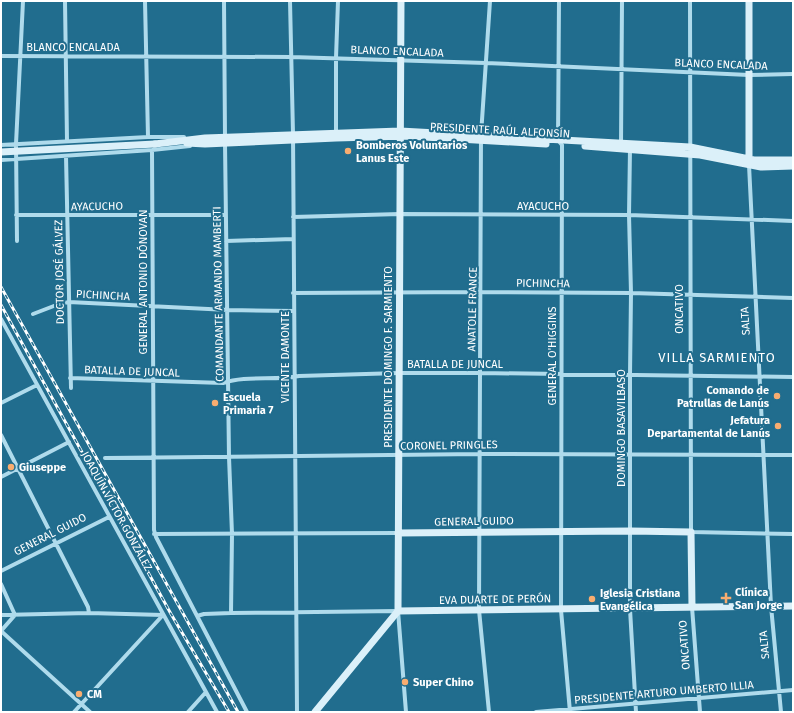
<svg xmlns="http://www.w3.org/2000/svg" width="794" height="713" viewBox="0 0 794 713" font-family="'Fira Sans',sans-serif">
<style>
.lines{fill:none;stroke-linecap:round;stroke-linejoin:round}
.street{stroke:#afdbec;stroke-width:4}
.secondary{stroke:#dbf0f9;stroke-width:7}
.rail-casing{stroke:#fff;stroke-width:3}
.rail{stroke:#216d8e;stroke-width:1.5;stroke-dasharray:4.5;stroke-linecap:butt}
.secondary-bridge{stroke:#dbf0f9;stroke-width:7}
.poi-dot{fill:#f9ad70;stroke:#216d8e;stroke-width:1.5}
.labels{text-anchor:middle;stroke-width:4;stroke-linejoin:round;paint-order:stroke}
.street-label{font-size:11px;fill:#fff;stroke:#216d8e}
.poi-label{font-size:11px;font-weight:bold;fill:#fff;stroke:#216d8e;text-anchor:start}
.quarter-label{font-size:13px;letter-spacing:1px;fill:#fff;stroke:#216d8e}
</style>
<rect width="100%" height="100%" fill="#216d8e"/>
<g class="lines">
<path class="street" d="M65 1 67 141
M145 1 148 137
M224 1 225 137
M290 1 293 134 297 712
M559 1 558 140 562 145 561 610 570 712
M690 1 691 532 793 534
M1 56 291 57 486 63 749 75 793 74
M336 135V58L338 1
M225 143 229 457 232 534 231 613
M1 145 148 137H184
M621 145 622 1
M630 149 629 215 631 293 630 375V609L636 712
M152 150 154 530 156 537 247 712
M66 156 71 388
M1 160 152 150 190 146
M749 165 771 606 781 712
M16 215H226
M293 217 400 214 629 215 793 221
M17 241 16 144 23 1
M226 241 293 239
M293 293 481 292 631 293 793 298
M33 314 59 304 69 302 228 310 294 311
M1 319 217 712
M70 378 223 383C247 375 274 381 299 376L399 373H480L793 377
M1 403 37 385
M1 435 88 607 89 613
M105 458 480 454 793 455
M1 477 69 442
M154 534 398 533
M1 571 109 517
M1 584 15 615
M692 607 700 712
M1 615 89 613 163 615
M197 616 204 614 231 613 398 611 406 712
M1 631 90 712
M1 631 15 615
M74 712 163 615
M188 712 206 692
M489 712 479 610 481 135 490 1
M536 712 793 690"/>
<path class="secondary" d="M187 143 205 144 336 138 407 136 546 144
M155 144 205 138 400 131 690 147 754 160H793
M585 146 700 155 761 167 793 166
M749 163V1
M398 533 631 531 691 532 692 607
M398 611 401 1
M398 611 793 606
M315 712 398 611"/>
<g class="rail-casing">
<path id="rail" d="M1 287 238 712
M1 305 171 614 229 712"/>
</g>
<use href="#rail" class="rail"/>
<path class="secondary-bridge" d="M1 152 155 144"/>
</g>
<g class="poi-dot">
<circle cx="348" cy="151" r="4"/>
<circle cx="777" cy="396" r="4"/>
<circle cx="215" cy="403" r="4"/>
<circle cx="778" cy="426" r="4"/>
<circle cx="11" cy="467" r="4"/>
<path d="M724 592h4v4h4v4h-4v4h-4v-4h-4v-4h4z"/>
<circle cx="592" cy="599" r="4"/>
<circle cx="405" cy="682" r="4"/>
<circle cx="79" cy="694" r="4"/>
</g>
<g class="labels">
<g class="street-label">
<text x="73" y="51">BLANCO ENCALADA</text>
<text transform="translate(397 51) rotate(2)" y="4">BLANCO ENCALADA</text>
<text transform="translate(721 64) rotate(2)" y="4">BLANCO ENCALADA</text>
<text transform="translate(500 130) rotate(3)" y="4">PRESIDENTE RAÚL ALFONSÍN</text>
<text transform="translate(97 206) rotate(-1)" y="4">AYACUCHO</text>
<text x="543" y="210">AYACUCHO</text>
<text transform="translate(59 272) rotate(-91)" y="4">DOCTOR JOSÉ GÁLVEZ</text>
<text transform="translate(143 282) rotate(-90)" y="4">GENERAL ANTONIO DÓNOVAN</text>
<text transform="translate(543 283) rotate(1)" y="4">PICHINCHA</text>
<text transform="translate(218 294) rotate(-91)" y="4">COMANDANTE ARMANDO MAMBERTI</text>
<text transform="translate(103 295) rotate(3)" y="4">PICHINCHA</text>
<text transform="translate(472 309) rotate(-89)" y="4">ANATOLE FRANCE</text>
<text transform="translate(679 309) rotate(-90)" y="4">ONCATIVO</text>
<text transform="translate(745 321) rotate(-93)" y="4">SALTA</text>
<text transform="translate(552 356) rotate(-90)" y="4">GENERAL O'HIGGINS</text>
<text transform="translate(285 357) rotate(-90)" y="4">VICENTE DAMONTE</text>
<text transform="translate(388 357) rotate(-90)" y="4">PRESIDENTE DOMINGO F. SARMIENTO</text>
<text x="455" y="368">BATALLA DE JUNCAL</text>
<text transform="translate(132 371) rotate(2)" y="4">BATALLA DE JUNCAL</text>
<text transform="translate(621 428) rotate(-90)" y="4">DOMINGO BASAVILBASO</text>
<text transform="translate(449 445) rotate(-1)" y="4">CORONEL PRINGLES</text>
<text transform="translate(117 511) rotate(61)" y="4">JOAQUÍN VÍCTOR GONZÁLEZ</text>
<text transform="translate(474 521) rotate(-1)" y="4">GENERAL GUIDO</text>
<text transform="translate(50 534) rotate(-27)" y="4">GENERAL GUIDO</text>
<text transform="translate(495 599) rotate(-1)" y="4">EVA DUARTE DE PERÓN</text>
<text transform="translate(684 645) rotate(-94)" y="4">ONCATIVO</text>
<text transform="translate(764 645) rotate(-95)" y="4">SALTA</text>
<text transform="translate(664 692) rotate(-5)" y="4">PRESIDENTE ARTURO UMBERTO ILLIA</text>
</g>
<g class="poi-label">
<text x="356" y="149">Bomberos Voluntarios<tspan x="356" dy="13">Lanus Este</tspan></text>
<text x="769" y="394" text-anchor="end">Comando de<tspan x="769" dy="13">Patrullas de Lanús</tspan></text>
<text x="223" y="401">Escuela<tspan x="223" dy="13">Primaria 7</tspan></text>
<text x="770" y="424" text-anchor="end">Jefatura<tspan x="770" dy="13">Departamental de Lanús</tspan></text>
<text x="19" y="471">Giuseppe</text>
<text x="735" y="596">Clínica<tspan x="735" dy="13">San Jorge</tspan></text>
<text x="600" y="597">Iglesia Cristiana<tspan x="600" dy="13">Evangélica</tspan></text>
<text x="413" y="686">Super Chino</text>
<text x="87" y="698">CM</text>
</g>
<g class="quarter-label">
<text x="717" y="362">VILLA SARMIENTO</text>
</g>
</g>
<rect width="794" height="713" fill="none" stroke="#ffffff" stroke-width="4"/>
</svg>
